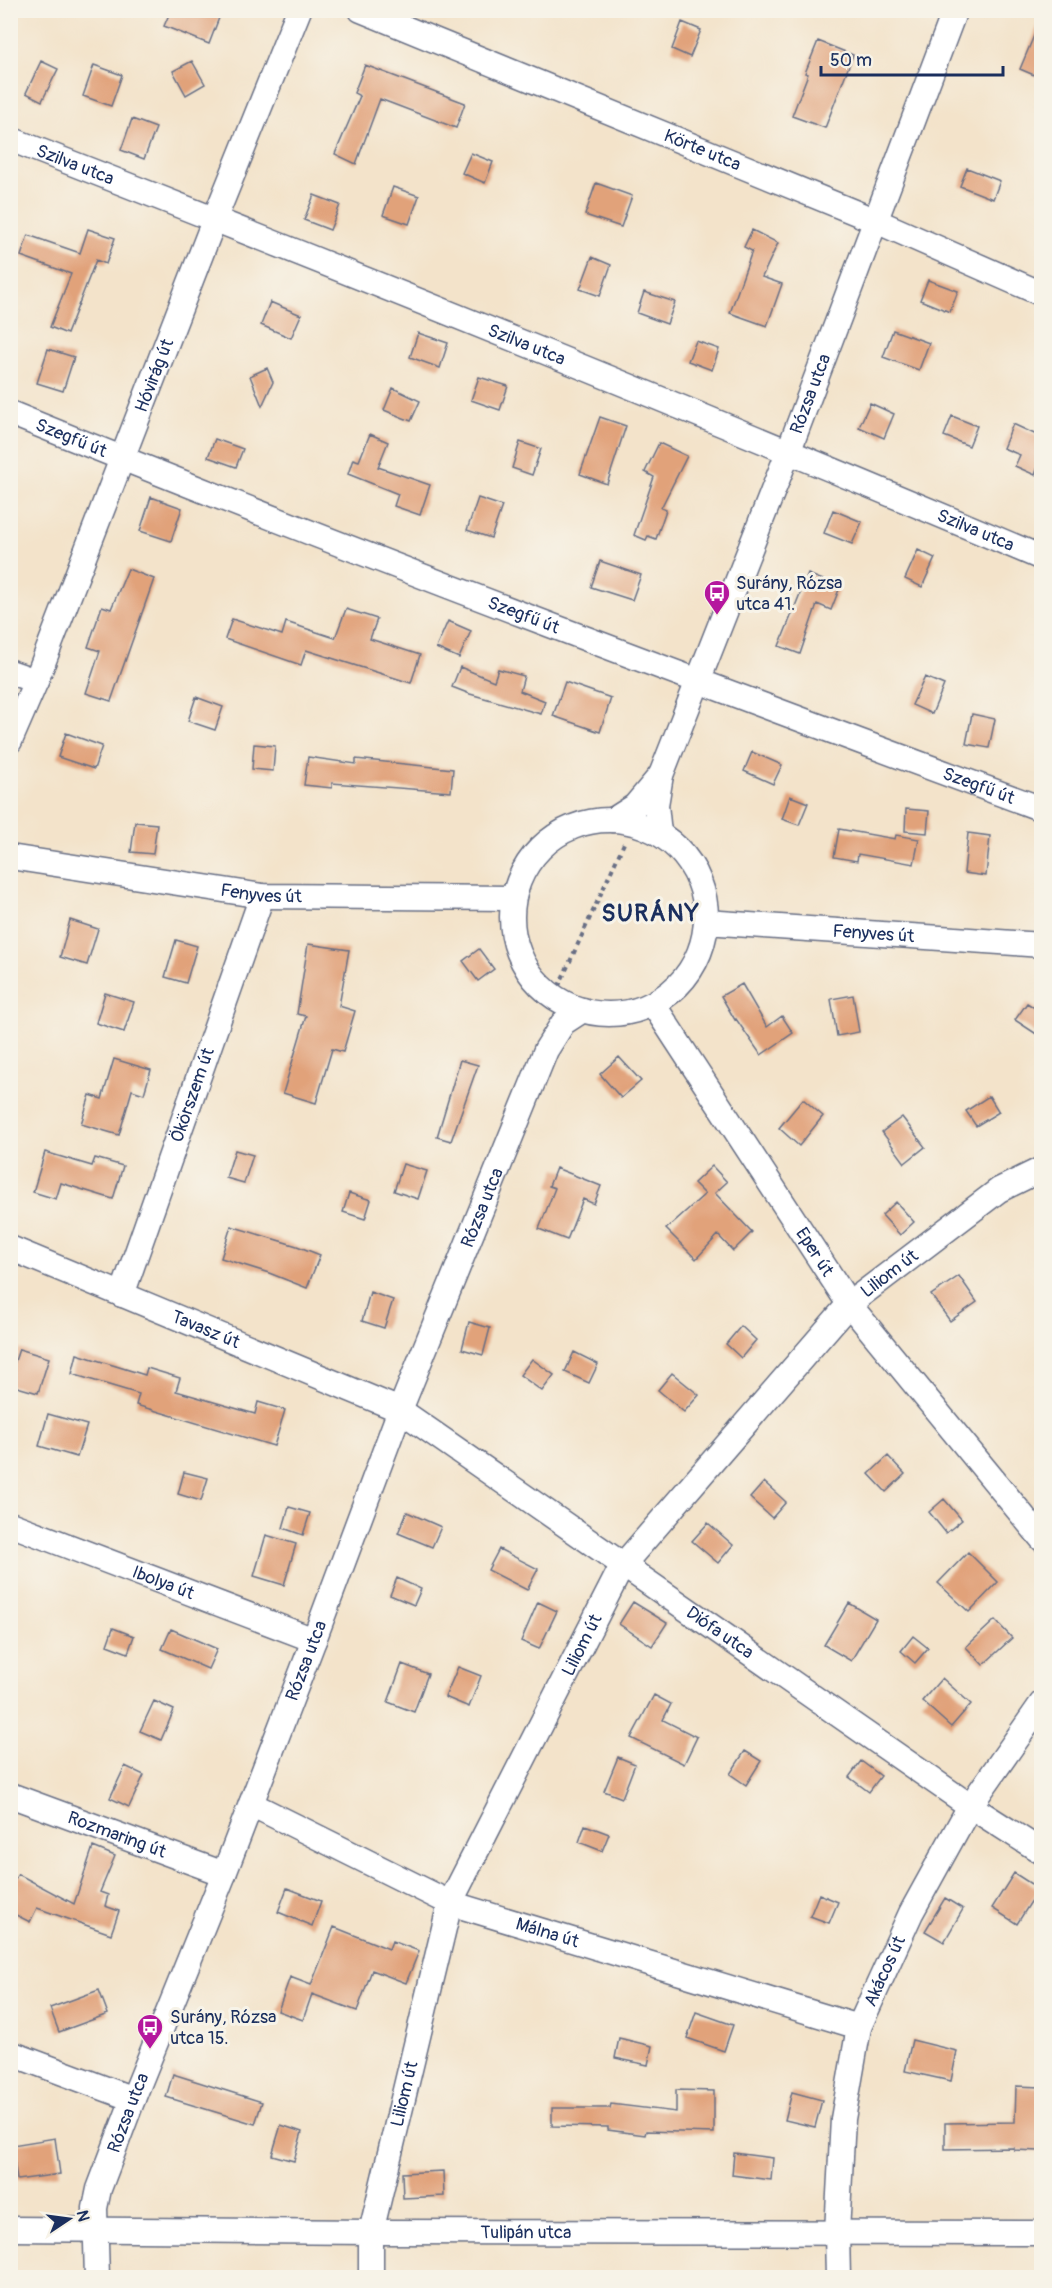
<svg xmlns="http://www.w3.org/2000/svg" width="1052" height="2288" viewBox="0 0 1052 2288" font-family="Pangolin,sans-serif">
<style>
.building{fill:#e1a27a}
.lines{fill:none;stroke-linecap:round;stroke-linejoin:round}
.minor-casing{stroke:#676e84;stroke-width:27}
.path{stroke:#676e84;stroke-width:4;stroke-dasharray:4.5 4.5;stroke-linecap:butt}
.minor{stroke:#fff;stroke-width:24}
.labels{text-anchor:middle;stroke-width:6;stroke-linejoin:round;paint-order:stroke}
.street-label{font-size:18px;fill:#1b2f5e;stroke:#f7f3e8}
.poi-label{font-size:18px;fill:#1b2f5e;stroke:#f7f3e8;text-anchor:start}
.district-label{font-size:24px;font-weight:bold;letter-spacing:1.5px;fill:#1b2f5e;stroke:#f7f3e8}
</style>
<rect width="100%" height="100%" fill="#f7f3e8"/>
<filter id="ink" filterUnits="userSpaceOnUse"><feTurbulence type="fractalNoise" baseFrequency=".0167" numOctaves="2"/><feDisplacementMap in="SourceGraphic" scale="12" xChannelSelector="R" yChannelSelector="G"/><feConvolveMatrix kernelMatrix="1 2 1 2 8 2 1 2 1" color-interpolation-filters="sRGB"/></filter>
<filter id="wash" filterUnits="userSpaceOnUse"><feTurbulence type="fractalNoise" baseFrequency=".008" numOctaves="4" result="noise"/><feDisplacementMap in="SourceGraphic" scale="24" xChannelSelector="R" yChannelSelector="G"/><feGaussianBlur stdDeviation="1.35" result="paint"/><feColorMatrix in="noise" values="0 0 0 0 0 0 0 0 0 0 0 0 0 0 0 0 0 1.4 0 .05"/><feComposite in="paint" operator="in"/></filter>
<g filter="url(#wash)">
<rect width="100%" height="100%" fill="#f3e3ca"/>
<g id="blocks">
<path class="building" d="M171 10H222L209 44 164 26Z
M1041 19V78L1020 69Z
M682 22 701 30 690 57 672 49Z
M818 41 853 55 825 128 792 116 808 74 805 73Z
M41 61 58 69 42 101 26 93Z
M192 61 205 84 186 95 173 71Z
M94 65 122 75 111 106 83 96Z
M365 65 465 103 456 128 380 99 356 164 335 154 360 96 354 93Z
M132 119 156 128 144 159 121 150Z
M471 153 493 162 485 183 462 173Z
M967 168 1000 181 993 199 960 186Z
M596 183 632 196 621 227 585 215Z
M393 187 419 196 409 224 383 215Z
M314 195 340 205 330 230 304 220Z
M88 229 115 238 106 264 96 260 67 334 50 327 71 274 21 256 28 235 80 253Z
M752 230 778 243 762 277 782 284 767 326 730 313 752 251 744 247Z
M592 257 611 265 600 296 580 289Z
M928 280 958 291 950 312 920 300Z
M644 292 675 302 667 324 637 313Z
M270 302 301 315 291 338 261 325Z
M893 330 929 343 919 370 883 357Z
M418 333 448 343 440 368 410 357Z
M696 341 719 349 712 370 688 361Z
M48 349 74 357 63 391 37 383Z
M267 368 273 382 262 406 250 376Z
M479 377 508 386 500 410 471 400Z
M393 388 420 401 411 421 384 410Z
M870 403 894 414 884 438 859 427Z
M952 416 977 426 969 446 944 436Z
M600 417 626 426 607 484 580 474Z
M1013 424 1041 437V459L1035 475 1015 466 1020 455 1003 448Z
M370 434 388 442 378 467 430 485 420 515 394 506 398 494 348 474 353 459 359 461Z
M215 439 243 449 236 467 208 457Z
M520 442 541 449 532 475 512 468Z
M659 443 687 456 661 508 666 510 656 539 648 536 646 540 634 535 654 477 645 472Z
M151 497 182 508 171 541 140 531Z
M478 498 502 506 491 538 467 530Z
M833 510 862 522 852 544 824 533Z
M918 550 935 558 922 587 905 579Z
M600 561 641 575 632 600 591 587Z
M128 569 154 579 111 701 86 693 100 651 88 647 102 606 111 609Z
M808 574 840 587 831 610 817 604 800 654 779 646Z
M346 609 377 619 370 639 420 655 411 683 306 650 301 665 225 639 232 619 282 635 286 622 335 638Z
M448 621 471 631 459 658 436 648Z
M460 667 494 681 498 669 524 676 520 691 545 701 541 714 470 694 452 687Z
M925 677 944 685 932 714 912 705Z
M565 682 611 698 600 732 553 716Z
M196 697 223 707 215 730 188 721Z
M972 714 995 719 989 748 966 744Z
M66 733 102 746 94 769 58 757Z
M254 744 275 746 273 771 252 769Z
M752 752 782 765 773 784 744 771Z
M308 757 356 764V759L453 769 451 792 332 783V788L304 785Z
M790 796 808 803 799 825 782 819Z
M906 809 929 811 927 833 905 831Z
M135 822 157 824 153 854 131 852Z
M839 829 895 839 896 835 919 839 914 864 858 854 857 861 834 857Z
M968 833 990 836 986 876 964 873Z
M70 920 98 929 87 965 60 957Z
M176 940 197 946 186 983 165 977Z
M308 944 349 950 339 1006 355 1011 343 1052 332 1049 316 1103 283 1093 306 1016 297 1014Z
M479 949 494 969 478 981 463 961Z
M742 984 767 1027 782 1016 793 1033 761 1055 736 1019 735 1020 721 996Z
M105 993 134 1002 124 1032 96 1023Z
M853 995 859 1032 837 1036 831 999Z
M1027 1003 1041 1012V1037L1015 1020Z
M619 1057 641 1081 621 1098 600 1074Z
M114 1059 151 1070 144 1094 132 1090 119 1135 81 1124 90 1095 102 1099Z
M460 1060 478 1065 451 1141 437 1137Z
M989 1096 999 1112 976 1126 966 1111Z
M803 1099 823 1116 799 1146 779 1128Z
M902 1117 925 1147 905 1163 882 1132Z
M235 1150 253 1155 244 1183 226 1178Z
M45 1152 92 1166 95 1158 123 1166 113 1199 61 1183 56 1199 33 1192Z
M403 1164 427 1171 418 1199 394 1191Z
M712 1166 727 1182 715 1193 752 1232 733 1251 718 1235 696 1259 666 1229 705 1194 694 1183Z
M556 1168 601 1186 594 1204 583 1199 567 1240 539 1229 555 1188 549 1186Z
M349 1193 371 1200 365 1219 343 1212Z
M896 1202 914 1222 900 1235 882 1215Z
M231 1226 297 1246 320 1255 307 1288 269 1273 221 1258Z
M959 1276 977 1302 950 1321 931 1295Z
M370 1292 393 1300 384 1328 362 1321Z
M469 1322 490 1328 483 1355 462 1349Z
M741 1326 756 1340 741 1358 726 1344Z
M19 1349 49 1358 38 1393 10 1385V1376Z
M574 1352 598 1364 589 1383 565 1372Z
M77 1354 145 1375 147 1368 180 1378 176 1391 255 1414 258 1402 285 1410 274 1446 136 1405 139 1394 72 1374Z
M532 1359 554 1375 542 1391 520 1375Z
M672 1373 699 1395 684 1412 658 1390Z
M48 1414 87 1425 77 1457 39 1446Z
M888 1456 905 1474 886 1492 869 1474Z
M184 1472 208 1478 201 1501 178 1494Z
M764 1482 786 1502 772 1518 750 1498Z
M944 1499 962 1520 946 1533 929 1512Z
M289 1507 310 1513 303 1535 283 1528Z
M407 1512 441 1527 432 1547 398 1533Z
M708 1523 733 1545 718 1563 692 1541Z
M266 1535 296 1544 284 1585 254 1576Z
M499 1549 538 1569 527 1590 488 1570Z
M968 1552 998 1582 969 1612 938 1583Z
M397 1578 421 1589 414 1605 390 1595Z
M538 1602 557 1611 539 1649 521 1641Z
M633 1602 667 1623 652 1646 619 1624Z
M849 1603 876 1619 851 1661 824 1645Z
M995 1620 1012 1638 983 1665 966 1647Z
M113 1628 134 1636 128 1653 107 1645Z
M171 1629 217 1649 208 1669 162 1649Z
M913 1636 928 1648 915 1663 901 1651Z
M402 1664 428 1674 414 1712 388 1702Z
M458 1667 481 1676 469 1707 445 1697Z
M942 1678 971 1704 951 1727 922 1701Z
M654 1695 671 1704 663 1720 697 1737 684 1764 631 1738Z
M154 1701 174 1710 161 1740 140 1731Z
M745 1751 761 1761 746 1785 730 1774Z
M618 1757 635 1764 622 1798 604 1791Z
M861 1761 881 1776 869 1792 849 1777Z
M125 1766 144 1775 129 1807 110 1798Z
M585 1825 609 1834 602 1851 579 1842Z
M93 1847 115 1856 100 1892 108 1895 105 1906 119 1911 111 1934 37 1908 30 1922 10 1912V1888L18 1874 74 1904Z
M1014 1873 1039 1889 1017 1924 992 1908Z
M287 1888 321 1901 312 1926 278 1912Z
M819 1894 838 1902 829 1923 810 1916Z
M945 1898 963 1909 944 1942 925 1931Z
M334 1927 389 1949 392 1941 419 1951 406 1983 372 1970 357 2011 312 1994 303 2020 278 2011 290 1977 311 1985Z
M99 1990 108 2014 59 2032 50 2008Z
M696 2012 733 2025 724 2051 687 2038Z
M619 2038 652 2046 648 2065 615 2058Z
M912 2040 957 2051 951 2081 905 2071Z
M173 2074 262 2102 255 2124 166 2097Z
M1016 2086 1041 2087 1040 2151 1014 2150V2148L945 2149V2123L1015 2122Z
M676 2090 714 2091V2133L646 2131 645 2135 608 2130V2127L552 2126V2108H610L611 2104 676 2112Z
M792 2092 822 2100 815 2127 785 2120Z
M281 2125 302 2132 294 2161 272 2155Z
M55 2138 60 2174 17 2180 12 2145Z
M734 2153 773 2158 771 2180 732 2175Z
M443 2171 444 2196 403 2198 402 2173Z"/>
</g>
</g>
<g filter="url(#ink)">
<use href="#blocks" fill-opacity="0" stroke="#676e84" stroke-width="1.5"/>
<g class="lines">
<g class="minor-casing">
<g id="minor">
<path id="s1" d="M361 10 876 221 1042 294"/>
<path id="s2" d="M10 139C356 274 700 413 1042 558"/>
<path id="s3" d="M10 413C351 552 696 681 1042 809"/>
<path d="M10 672 36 681"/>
<path id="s4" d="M10 741 36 681 215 218 299 10"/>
<path d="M613 820 635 806 661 775"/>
<circle cx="609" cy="917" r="97"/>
<path id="s5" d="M659 833 656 805 661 775 789 450 955 10"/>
<path id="s6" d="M10 857 262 896 513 898"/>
<path id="s7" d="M706 922 1042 945"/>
<path id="s8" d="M653 1004 849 1304 1042 1539"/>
<path id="s9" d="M10 1248 400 1410 970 1806 1042 1852"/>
<path id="s10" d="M122 1295 262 896"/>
<path id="s11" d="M10 1524 314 1640"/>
<path id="s12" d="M10 1795 224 1874"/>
<path id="s13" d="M251 1804 450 1903 859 2027"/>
<path d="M10 2053 133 2099"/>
<path id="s14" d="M10 2229 371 2232 1042 2233"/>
<path id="s15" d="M97 2278 95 2208 99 2189 133 2099 224 1874 314 1640 400 1410 546 1050 563 1023 583 1010"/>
<path id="s16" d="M371 2278V2232L450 1903 622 1566 849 1304 999 1190 1042 1169"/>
<path id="s17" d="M838 2278 837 2232 843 2119 859 2027 911 1913 970 1806 1042 1703"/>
</g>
</g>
<path class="path" d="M551 1003 625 841"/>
<use href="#minor" class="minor"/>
</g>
</g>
<defs>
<g id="bus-pin" transform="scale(1.35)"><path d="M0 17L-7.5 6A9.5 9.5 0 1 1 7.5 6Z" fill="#b5179e" stroke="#f7f3e8"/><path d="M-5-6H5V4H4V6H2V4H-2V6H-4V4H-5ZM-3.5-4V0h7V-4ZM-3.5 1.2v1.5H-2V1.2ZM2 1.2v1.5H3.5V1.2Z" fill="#fff"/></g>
</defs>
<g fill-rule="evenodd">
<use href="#bus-pin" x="717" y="593"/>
<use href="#bus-pin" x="150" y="2027"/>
</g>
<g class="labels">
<g class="street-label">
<text dy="6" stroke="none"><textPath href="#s1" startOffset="369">Körte utca</textPath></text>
<text dy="6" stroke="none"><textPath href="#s2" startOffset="70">Szilva utca</textPath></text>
<text dy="6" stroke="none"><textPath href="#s2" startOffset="556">Szilva utca</textPath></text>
<text dy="6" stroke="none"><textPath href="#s4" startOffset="393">Hóvirág út</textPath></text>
<text dy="6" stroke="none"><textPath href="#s5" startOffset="468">Rózsa utca</textPath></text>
<text dy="6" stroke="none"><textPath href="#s3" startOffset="66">Szegfű út</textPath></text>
<text dy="6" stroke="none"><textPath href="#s2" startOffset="1042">Szilva utca</textPath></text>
<text dy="6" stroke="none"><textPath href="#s3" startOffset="552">Szegfű út</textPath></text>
<text dy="6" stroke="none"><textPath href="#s3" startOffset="1038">Szegfű út</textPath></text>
<text dy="6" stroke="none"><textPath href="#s6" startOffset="254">Fenyves út</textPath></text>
<text dy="6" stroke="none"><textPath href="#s7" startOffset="168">Fenyves út</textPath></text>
<text dy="6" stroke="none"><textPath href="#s10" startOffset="212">Ökörszem út</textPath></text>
<text dy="6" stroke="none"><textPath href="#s15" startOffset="1143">Rózsa utca</textPath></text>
<text dy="6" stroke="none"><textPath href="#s8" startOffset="296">Eper út</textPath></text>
<text dy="6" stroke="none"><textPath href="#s16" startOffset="1160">Liliom út</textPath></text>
<text dy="6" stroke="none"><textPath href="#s9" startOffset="212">Tavasz út</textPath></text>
<text dy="6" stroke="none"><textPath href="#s11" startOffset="164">Ibolya út</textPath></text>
<text dy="6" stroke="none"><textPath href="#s9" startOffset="812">Diófa utca</textPath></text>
<text dy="6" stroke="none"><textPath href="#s16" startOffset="674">Liliom út</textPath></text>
<text dy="6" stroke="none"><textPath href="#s15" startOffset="657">Rózsa utca</textPath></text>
<text dy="6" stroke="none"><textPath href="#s12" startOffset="114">Rozmaring út</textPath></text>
<text dy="6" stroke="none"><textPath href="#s13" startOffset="324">Málna út</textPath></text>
<text dy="6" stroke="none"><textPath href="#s17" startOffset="314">Akácos út</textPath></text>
<text dy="6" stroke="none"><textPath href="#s16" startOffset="188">Liliom út</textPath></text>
<text dy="6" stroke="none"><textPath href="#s15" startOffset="171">Rózsa utca</textPath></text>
<text dy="6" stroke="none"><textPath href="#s14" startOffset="516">Tulipán utca</textPath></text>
</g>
<g class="poi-label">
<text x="736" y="589">Surány, Rózsa<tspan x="736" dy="21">utca 41.</tspan></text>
<text x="170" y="2023">Surány, Rózsa<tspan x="170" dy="21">utca 15.</tspan></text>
</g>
<g class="district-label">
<text x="651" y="921">SURÁNY</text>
</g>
</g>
<rect width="1052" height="2288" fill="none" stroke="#f7f3e8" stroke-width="36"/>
<g transform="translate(69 2219) rotate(77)" stroke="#f7f3e8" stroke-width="4.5" paint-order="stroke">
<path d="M0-4.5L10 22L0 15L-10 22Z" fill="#1b2f5e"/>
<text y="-9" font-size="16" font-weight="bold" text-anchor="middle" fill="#1b2f5e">N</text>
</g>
<path d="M821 66v9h182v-9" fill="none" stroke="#1b2f5e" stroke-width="3"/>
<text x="830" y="66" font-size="18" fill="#1b2f5e" stroke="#f7f3e8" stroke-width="4.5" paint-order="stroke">50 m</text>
</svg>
